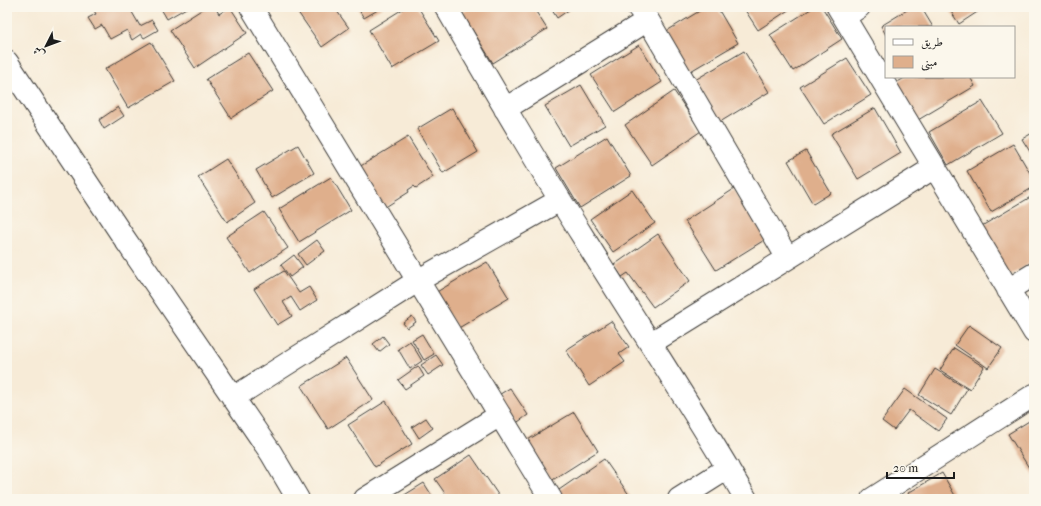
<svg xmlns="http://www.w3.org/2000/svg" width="1041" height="506" viewBox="0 0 1041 506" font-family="'IM FELL French Canon',Amiri,serif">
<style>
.building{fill:#dfaf8c}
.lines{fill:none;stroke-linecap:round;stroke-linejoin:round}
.minor-casing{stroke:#3d3b38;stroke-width:24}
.minor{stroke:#fff;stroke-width:22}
</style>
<rect width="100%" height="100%" fill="#fbf7ec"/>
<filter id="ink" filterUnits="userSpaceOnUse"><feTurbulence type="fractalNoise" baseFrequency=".025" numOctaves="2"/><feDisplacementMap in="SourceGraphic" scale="8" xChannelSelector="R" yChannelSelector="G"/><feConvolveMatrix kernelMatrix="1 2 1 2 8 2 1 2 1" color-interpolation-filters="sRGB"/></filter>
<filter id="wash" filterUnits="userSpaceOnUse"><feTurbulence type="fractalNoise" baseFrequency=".012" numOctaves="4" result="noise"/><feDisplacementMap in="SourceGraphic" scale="16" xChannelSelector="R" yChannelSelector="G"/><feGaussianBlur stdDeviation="0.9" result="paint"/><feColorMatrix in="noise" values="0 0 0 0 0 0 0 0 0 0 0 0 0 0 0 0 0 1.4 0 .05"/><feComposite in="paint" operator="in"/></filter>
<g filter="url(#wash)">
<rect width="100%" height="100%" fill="#f7ebd7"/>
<g id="blocks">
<path class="building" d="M92 7H129L140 26 152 20 158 30 144 38 141 34 132 40 127 30 110 39 102 25 95 29 88 18 96 14Z
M160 7H188L167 19Z
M206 7H215L219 14 230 7 247 33 195 68 170 30Z
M296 7H334L349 28 322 47 295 8Z
M357 7H383L364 18Z
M406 7H418L439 41 392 69 369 30Z
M471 7H533L547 29 493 63 462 13Z
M550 7H573L557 18Z
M661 7H669L663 11Z
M706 7H717L738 43 689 72 665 32Z
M743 7H793L758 30Z
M814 7H822L842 39 793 71 770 35Z
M912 7H921L933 27H886V35L881 26Z
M948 7H985L959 24Z
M151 42 175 81 128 108 105 69Z
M639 45 662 82 615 112 591 75Z
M744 51 769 92 720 122 695 80Z
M248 53 273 91 231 118 206 79Z
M847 58 871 95 824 124 800 87Z
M906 77H970L975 86 918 120 896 83Z
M581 85 605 125 569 146 545 106Z
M674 91 701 131 652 165 625 125Z
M982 101 1002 133 948 165 929 132Z
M118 107 124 116 104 129 99 120Z
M452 108 478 152 443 173 417 129Z
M875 108 901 153 858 179 831 134Z
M1034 132V158L1022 139Z
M607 136 631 176 580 208 556 168Z
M408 137 433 177 416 188 414 186 408 190 409 192 384 208 359 167Z
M1013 144 1034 180V187L991 212 967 171Z
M298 145 314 173 272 198 256 170Z
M806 151 831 193 813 204 788 161Z
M226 159 255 203 227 222 198 177Z
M331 177 351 210 299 242 279 209Z
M734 189 766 239 716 270 685 221Z
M632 190 655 223 613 252 590 219Z
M1034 195V261L1008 277 980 227Z
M264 212 288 248 250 273 226 237Z
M658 234 690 281 653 307 628 273 622 277 614 265Z
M317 240 325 251 306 265 298 254Z
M294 255 303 267 290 277 281 265Z
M487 262 509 298 457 329 435 293Z
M284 271 299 293 309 287 317 300 300 311 291 297 283 302 292 316 277 325 254 289Z
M412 316 416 322 407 328 403 323Z
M611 321 629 347 619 354 625 362 589 386 566 350Z
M969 325 1002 348 988 368 955 345Z
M422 334 434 354 424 360 412 340Z
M383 336 389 344 379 352 373 344Z
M410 341 422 361 410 369 398 349Z
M954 348 984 367 970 389 940 370Z
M436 355 443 365 428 375 421 365Z
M346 358 373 400 328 429 301 386Z
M418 366 424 376 405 389 398 380Z
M935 369 967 389 951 415 919 395Z
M510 388 528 415 515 424 497 396Z
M905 389 947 419 938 431 909 410 894 430 882 421Z
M386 401 412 444 375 467 348 425Z
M574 412 598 451 551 481 526 441Z
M426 418 433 428 419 438 412 427Z
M1034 418V476L1008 434Z
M471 455 501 499H449L435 479Z
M604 459 632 499H561L556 492Z
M942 473 957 499H911L908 493Z
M424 483 434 499H398Z"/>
</g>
</g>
<g filter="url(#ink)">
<use href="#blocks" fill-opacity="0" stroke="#3d3b38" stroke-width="1"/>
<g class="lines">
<g class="minor-casing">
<path id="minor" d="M251 7 551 499
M446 7C491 85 537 164 585 240 639 327 695 411 746 499
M638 7 648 20 787 257
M838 7 1034 332
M844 17 859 7
M7 62 122 235 271 453 298 499
M505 109 648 20
M1008 290 1034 274
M651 343 935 167
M233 398 419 280 560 200
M365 499 500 415
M679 499 728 468
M872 499 1034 395"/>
</g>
<use href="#minor" class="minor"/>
</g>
</g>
<rect width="1041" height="506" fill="none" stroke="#fbf7ec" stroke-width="24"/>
<rect x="885" y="26" width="130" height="52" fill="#fbf7ec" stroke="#a29f99"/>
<rect x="893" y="39" width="20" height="6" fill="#ffffff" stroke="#a29f99"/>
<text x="921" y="46" font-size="12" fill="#1c1c1c">طريق</text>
<rect x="893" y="56" width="20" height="12" fill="#dfaf8c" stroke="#a29f99"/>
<text x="921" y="66" font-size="12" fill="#1c1c1c">مبنى</text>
<g transform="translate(46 46) rotate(228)" stroke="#fbf7ec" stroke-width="3" paint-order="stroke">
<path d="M0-3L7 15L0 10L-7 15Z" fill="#1c1c1c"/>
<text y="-6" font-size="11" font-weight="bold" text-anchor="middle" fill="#1c1c1c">ش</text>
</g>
<path d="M887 472v6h67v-6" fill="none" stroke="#1c1c1c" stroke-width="2"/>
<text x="893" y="472" font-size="12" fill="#1c1c1c" stroke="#fbf7ec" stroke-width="3" paint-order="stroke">20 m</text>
</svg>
